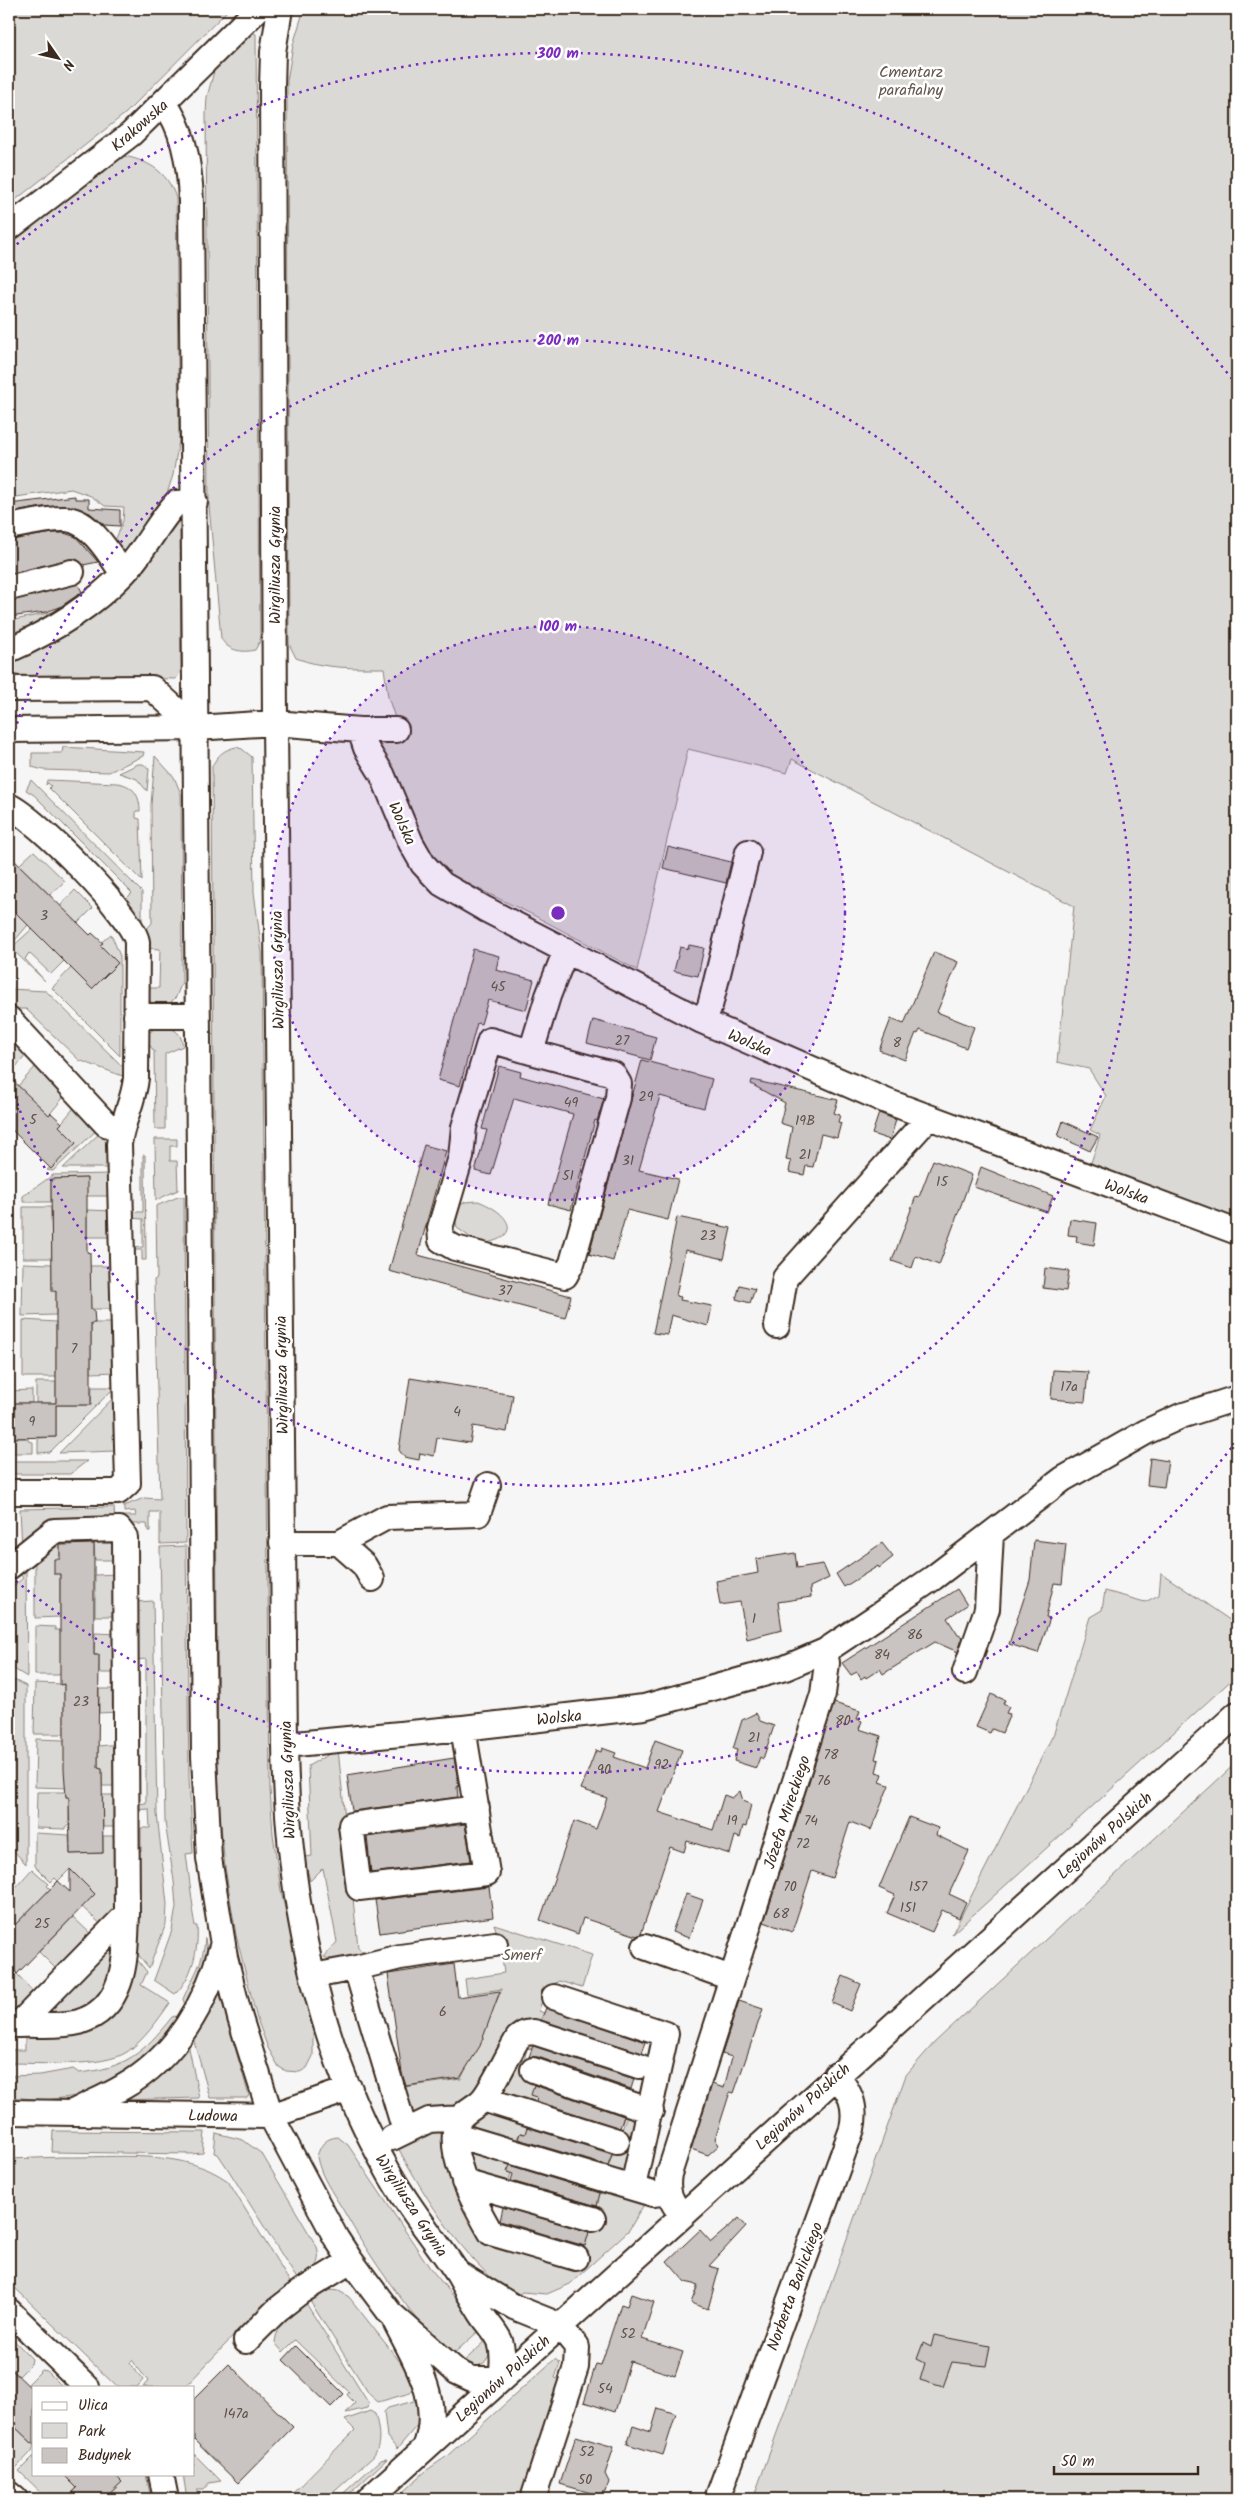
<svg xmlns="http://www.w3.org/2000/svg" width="1246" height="2508" viewBox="0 0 1246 2508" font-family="Kalam,sans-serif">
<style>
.green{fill:#dbd9d6;stroke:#8b827a}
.building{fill:#c9c3c1;stroke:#3b2a1e}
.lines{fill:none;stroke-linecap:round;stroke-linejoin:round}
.minor-casing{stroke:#3b2a1e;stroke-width:28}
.minor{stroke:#fff;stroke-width:24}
.ring{fill:none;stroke:#7b2cbf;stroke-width:2.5;stroke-dasharray:2.5 5}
.labels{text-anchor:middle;stroke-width:5;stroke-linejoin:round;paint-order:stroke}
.number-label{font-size:14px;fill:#5e5047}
.park-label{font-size:16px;fill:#63564c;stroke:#fff}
.street-label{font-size:16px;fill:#3b2a1e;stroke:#fff}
.centre{fill:#7b2cbf;stroke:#fff;stroke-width:2.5}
.ring-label{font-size:15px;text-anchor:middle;font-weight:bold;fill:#7b2cbf;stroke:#fff;stroke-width:5;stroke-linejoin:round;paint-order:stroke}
</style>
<rect width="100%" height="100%" fill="#f7f6f6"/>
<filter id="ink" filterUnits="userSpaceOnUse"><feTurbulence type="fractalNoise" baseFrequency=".02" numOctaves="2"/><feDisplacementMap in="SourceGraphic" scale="10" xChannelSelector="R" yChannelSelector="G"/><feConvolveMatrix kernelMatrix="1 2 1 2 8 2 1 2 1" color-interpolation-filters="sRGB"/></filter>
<g filter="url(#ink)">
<path class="green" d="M9 9H229L126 113 9 205Z
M304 9H1237V1223L1089 1169 1100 1135 1090 1130 1106 1096 1089 1069 1057 1062 1074 906 792 759 787 773 688 749 637 970 529 913 441 871 376 747 394 741 396 721 388 697 384 668C354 668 324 669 296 658L289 644 287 81 293 45Z
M249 31 256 34 260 641 255 650C243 653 227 651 221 638L209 506 206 114 207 97 216 64Z
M119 155C147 160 167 170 176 198L179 440 173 475 165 500 122 563 113 546 123 521 124 507 105 506 91 496 71 489 9 498V242Z
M175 520 180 523 181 670 176 679 9 675V660Z
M63 610 9 641V621Z
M63 747 144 752 143 756 109 772 43 770 32 767V753H62Z
M236 747 242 749 252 757 254 892 262 953 270 1789 273 1834 281 1891 313 2031V2056L307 2068 300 2072 286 2071 279 2067 268 2048 257 2019 236 1935 225 1867 218 1794 212 766C218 755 223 750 236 747Z
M155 756 174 777 181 794 182 982 176 997 168 1005 151 1003 144 988H159L160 949 145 948V931L152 923 151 805Z
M138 764H143L149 769 147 791 137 779 119 773Z
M31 780 142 892V923L122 903 132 893 34 795 26 790Z
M47 780 117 783C133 785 140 795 140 811H136V818L140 819 142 881 49 788 51 786 48 783 46 785Z
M34 851 65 881 50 895 19 865Z
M75 890 93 908 78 923 60 906Z
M9 906 28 925 10 946 9 945Z
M32 929 64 961 51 974 29 953 25 959 45 981 11 948Z
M111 934 120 956V1056L52 988 71 968Z
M9 989 46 991 129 1073 128 1078 79 1060 26 1009H9Z
M157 1027C173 1028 180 1029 183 1046L165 1054V1129H155L154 1051 148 1043 147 1034Z
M9 1037 27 1054 9 1075Z
M37 1065 67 1093 49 1115 18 1086Z
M77 1104 100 1127 53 1171 47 1170 76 1143 59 1126Z
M103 1130 110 1142 115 1168H63Z
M155 1139H177V1146H170V1161H177L178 1190 156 1200Z
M143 1155H145L146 1260H142V1250H129V1248L143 1247V1219L128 1218V1212H143Z
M114 1174V1196H87L86 1178 51 1179V1202H23V1196L53 1175Z
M178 1197H184L186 1543 160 1544V1512H150V1531H148L147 1524H125L124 1516H136L135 1511 124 1512V1506L144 1498 160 1499 154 1280 157 1278 156 1206Z
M478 1201C510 1213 525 1238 480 1244L457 1228 455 1217 458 1207 465 1202Z
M23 1207H51L52 1258H23Z
M87 1210 115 1211 114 1237H87Z
M23 1263 52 1264V1291H56V1315L22 1316Z
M87 1266H115L116 1309H91Z
M23 1320 56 1322V1377H23Z
M91 1323H115L116 1372 91 1373Z
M36 1382H56V1403H36Z
M92 1387H115L50 1452 38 1453V1438L56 1437V1405H91Z
M32 1390V1403H9V1391Z
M116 1395 115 1451 59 1453Z
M9 1438H28V1441L33 1442V1453H9Z
M87 1461 70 1474H9V1461Z
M114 1507 115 1524 22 1549 20 1509Z
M115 1537 119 1560H95L94 1542H60V1617L35 1618V1565L27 1557 48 1540Z
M186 1546 189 1778 193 1853 186 1854 193 1907 192 1908 195 1926H197C199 1949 192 1978 175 1994L154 1980 172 1930 176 1907 174 1881 165 1822 160 1547Z
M20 1563 26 1570 27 1677 9 1666V1590L23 1578 15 1567Z
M1161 1573 1237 1625V1675L952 1934 1054 1733 1090 1617 1102 1610 1105 1591 1145 1602 1159 1595Z
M118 1574 119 1616H95V1575Z
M153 1601 157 1814 167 1904 166 1924 149 1968 132 1947 137 1851H141V1828H150L149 1809 136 1810V1804L146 1803V1659L135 1660V1602Z
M35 1626 55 1627V1630H60L64 1672 59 1673V1675H35Z
M95 1633 119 1634 120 1673H99V1655H94Z
M14 1680 26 1686V1864L9 1846V1751L12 1749Z
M35 1683 64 1684V1734H34Z
M99 1689H119V1712L99 1713Z
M36 1739 64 1740 69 1788 35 1787Z
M120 1744 119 1786H102V1769L98 1768V1746Z
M338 1749 358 1948 371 1958 338 1962 324 1957 337 1942 323 1868 310 1881 304 1857 312 1856 308 1766Z
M1237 1762V2499H753L906 2075 934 2043Z
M37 1792H66V1797H69V1826H66V1829L36 1828Z
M102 1795H120L119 1827H103Z
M35 1833 69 1835 70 1854 103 1853V1836H120V1902L104 1927 82 1907 95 1894 70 1869 58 1881 55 1878 51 1882 35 1866Z
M32 1869 49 1884 47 1886 50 1889 11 1929 9 1895Z
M73 1917 94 1937 59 1972 39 1952Z
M494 1924 592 1955 582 1988 559 1981C549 1986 547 1993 544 2004L541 2003 539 2011 544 2013 541 2021 525 2023 477 2094 468 2100 410 2120 404 2087 461 2079 502 1989 467 1994 465 1979 504 1973 500 1942Z
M120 1929 119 1965 90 2009 47 2018 41 2012Z
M205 1938 208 1957 188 2014 183 1999C192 1978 204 1963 205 1938Z
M132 1953 147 1972 141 1985 170 2003C158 2020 144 2040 127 2052 102 2068 39 2063 9 2063V2050H25V2035L75 2028Z
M9 1965 36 1995 9 2017Z
M217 1984 249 2096 246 2098H210L191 2030Z
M176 2016 179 2019 154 2057 85 2095 46 2100 9 2097V2076L40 2075 73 2069 79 2073C126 2068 143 2053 172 2017Z
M188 2043 199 2098 115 2100Z
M524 2043H534L532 2049 527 2048 523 2066 536 2082 534 2086 537 2097 535 2104 501 2093Z
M484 2111 526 2121 528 2126 525 2134 520 2133 514 2143 473 2128 475 2118Z
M627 2115 642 2122 626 2175 607 2170Z
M53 2131 205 2132 203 2153 190 2154 52 2152Z
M435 2131 445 2134 470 2213 575 2267 582 2245 585 2246 601 2190 646 2201 629 2230 570 2284 547 2294 522 2292 515 2298C462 2257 429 2204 397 2146L412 2136Z
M216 2133 243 2140 262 2154 317 2247C322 2265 312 2272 299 2282L226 2166 218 2154 214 2153Z
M338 2137 348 2145 430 2268 481 2329 451 2356C408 2313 372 2261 342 2208 332 2192 320 2175 317 2157 320 2145 325 2138 338 2137Z
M468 2144 511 2163 508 2172 511 2173 508 2183 471 2170 466 2151Z
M62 2157C116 2158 182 2148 228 2181L291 2284 262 2306 185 2387H143L148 2381 132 2360 130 2363 143 2380 137 2387H117L9 2282V2159Z
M330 2290 339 2291 349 2297 419 2386 410 2393 378 2402 369 2394 308 2298Z
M304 2300 369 2404 367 2408 346 2413 355 2403 347 2395 349 2392 295 2340 283 2352 275 2343 278 2324Z
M9 2335 32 2359 31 2364 19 2376 9 2366Z
M489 2338 491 2353 484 2363 473 2368 460 2365Z
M555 2359 560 2363 555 2378 562 2381 524 2499H395L427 2470 447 2456Z
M42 2370 47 2371 63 2387H34V2391L28 2384Z
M418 2400 424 2417 397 2449 387 2437 384 2412 388 2408Z
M370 2411 375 2414C379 2428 382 2445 373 2457L326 2499H287L355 2430 345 2420Z
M9 2415 17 2423 14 2426 34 2445 32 2451 16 2468 9 2461Z
M194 2454 221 2481 209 2483 203 2490H197V2499H187L183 2474H194Z
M34 2456V2474H63L77 2488 65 2499H48L19 2471Z
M387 2459 344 2499H337L380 2460Z
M114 2474H146L151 2499H104L121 2482Z"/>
<path class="building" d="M75 496V499H89V508L120 510V526L104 525 90 513 69 506 43 507 9 513V504Z
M53 533H64L76 537 98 562 83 565 76 559H69L9 574V540Z
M78 584 82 592 60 607 46 612 9 617V601Z
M668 847 731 862 726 883 663 868Z
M9 855 90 935 92 933 103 943 100 945 118 963 92 989 9 906Z
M689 945 704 948 698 976 674 971 680 947 688 949Z
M473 949 499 956 496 970 534 980 526 1010 488 1000 481 1024 477 1023 460 1086 438 1080Z
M934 952 958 962 937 1012 974 1027 966 1048 920 1030 918 1034 916 1033 905 1060 879 1050 891 1019 904 1024Z
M593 1020 656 1037 650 1060 587 1043Z
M642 1060 712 1079 704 1108 660 1096 639 1170 678 1179 668 1220 627 1210 613 1261 589 1254Z
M499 1066 521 1072 520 1076 604 1099 597 1121 595 1120 571 1210 548 1204 573 1114 514 1098 491 1175 475 1171 487 1130 482 1129Z
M9 1077 49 1115 51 1113 62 1123 59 1126 76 1143 51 1169 9 1127Z
M752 1080 838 1100 834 1113 840 1115 838 1122 841 1123 837 1138 821 1134 813 1167 806 1166 804 1175 789 1172 791 1161 786 1160 792 1127 780 1123 785 1103 751 1084Z
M879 1113 896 1120 890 1140 872 1134Z
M1063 1121 1098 1137 1090 1151 1058 1136Z
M424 1145 446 1151 418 1255 571 1296 565 1318 389 1271Z
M933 1160 972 1175 939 1265 916 1256 912 1268 892 1261 916 1196 919 1197Z
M981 1167 1053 1196 1047 1212 974 1187Z
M87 1178V1252L90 1253 91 1310H94L95 1323H91V1405H56V1437L9 1438V1403H56V1291H52L51 1179Z
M677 1217 731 1228 724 1259 685 1250 676 1296 681 1297 680 1300 712 1306 708 1326 671 1315 667 1335 653 1333Z
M1070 1219 1097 1223 1094 1245 1076 1242 1077 1236 1068 1235Z
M1045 1268 1069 1271 1066 1291 1043 1288Z
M740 1285 755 1289 750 1303 736 1299Z
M1053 1370 1088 1372 1085 1402 1051 1399Z
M410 1378 513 1395 507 1432 473 1426 470 1443 437 1438 434 1456 420 1453 419 1460 404 1457 399 1450Z
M1150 1458 1168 1461 1164 1487 1147 1485Z
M1034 1540 1066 1544 1062 1584 1054 1583 1046 1617 1050 1618 1038 1653 1009 1644 1030 1580Z
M882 1543 893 1557 879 1568 878 1566 844 1587 836 1574Z
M94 1544V1655H99L98 1768 102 1769 103 1853 70 1854 69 1797H66L64 1769V1684L60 1685V1574H54V1559H60V1545Z
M795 1553 797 1568 823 1564 829 1578 810 1587 811 1597 778 1602 782 1630 747 1639 740 1602 720 1605 716 1581 758 1573 756 1559Z
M957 1589 967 1605 947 1618 958 1635 963 1637 958 1652 935 1642 883 1674 880 1669 866 1678 865 1676 861 1679 857 1672 851 1675 842 1663Z
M991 1694 1005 1700 1003 1704 1009 1707 1006 1713 1010 1714 1002 1733 992 1729 990 1733 976 1727Z
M834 1703 860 1711 857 1719 862 1721 859 1729 881 1736 875 1759 879 1760 876 1772 883 1774 880 1782 889 1785 871 1830 850 1822 832 1878 812 1871 792 1932 764 1922Z
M756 1713 760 1721 774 1726 763 1759 760 1757 756 1768 734 1761 737 1750 733 1749 742 1720Z
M655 1740 682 1750 659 1812 713 1830 724 1795 732 1798 740 1791 743 1801 751 1804 746 1827 743 1826 740 1838 735 1836 730 1854 687 1841 684 1852 670 1847 641 1934 637 1936 583 1918 578 1934 540 1920 574 1821 596 1829 607 1798 581 1789 596 1750 601 1752 602 1748 616 1753 614 1757 645 1768Z
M454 1758 459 1786 457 1787 458 1797 352 1811 347 1775Z
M909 1817 938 1828 936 1835 969 1851 949 1894 966 1902 959 1918 942 1910 932 1932 887 1913 895 1895 879 1888Z
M465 1824 471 1861 371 1873 367 1837Z
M70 1869 95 1894 17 1974 9 1965V1931L58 1881 70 1892Z
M489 1887 493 1917 380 1933 375 1900Z
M686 1894 703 1900 689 1938 672 1932Z
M454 1964 458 1997 500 1991 480 2046 460 2078 406 2086 402 2073 388 1974Z
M843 1976 861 1984 850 2011 832 2003Z
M739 2001 763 2009 734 2093 730 2092 715 2139 719 2145 708 2155 691 2149 712 2084 724 2088 732 2057 722 2054Z
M546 2008 646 2042 642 2053 541 2020Z
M533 2046 634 2079 631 2089 538 2057H529Z
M534 2085 624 2116 620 2128 536 2101 537 2097 531 2095Z
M527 2127 612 2154 608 2166 518 2139 520 2133 525 2134Z
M510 2165 600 2193 597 2206 511 2181 513 2174 507 2172Z
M503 2207 589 2232 585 2246 500 2221Z
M739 2218 746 2226 709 2266 719 2269 708 2309 691 2303 698 2285 685 2282 667 2261 700 2230 711 2242Z
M631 2294 654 2302 642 2339 683 2352 675 2376 630 2361 615 2412 584 2402 596 2364 601 2365 621 2304 627 2306Z
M934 2335 990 2346 986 2366 952 2362 943 2387 920 2380 925 2363 917 2359 923 2343 931 2347Z
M296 2346 344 2394 331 2407 283 2360Z
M229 2364 293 2427 238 2483 194 2440V2399Z
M9 2367 34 2391V2445L14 2426 17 2423 9 2415Z
M658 2408 676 2414 663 2455 627 2444 633 2426 651 2432Z
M576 2436 614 2447 605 2474 609 2482 606 2491 598 2495 560 2484Z
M63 2474H114L122 2482 104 2499H81L73 2492 77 2488Z"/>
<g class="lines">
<g class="minor-casing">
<path id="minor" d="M280 9 273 52 272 87 275 723 285 1745C287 1891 315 2042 388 2171 408 2208 435 2239 458 2274 465 2286 471 2298 479 2310 485 2321 495 2330 500 2341 504 2354 503 2366 501 2379
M164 103C185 130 190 169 191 202L204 1756 209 1858 225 1957 240 2018 271 2116 336 2238 351 2261 390 2313 457 2372 472 2379H501
M9 228 131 134 258 9
M9 527C27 524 48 518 66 519 90 520 111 556 123 574
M9 588 72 572
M9 650C50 632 92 606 123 574 144 552 156 525 176 503L195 502
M9 689 152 688 196 728
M9 730 196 728 275 723 360 730H396
M360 730 366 748 382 774 411 843 423 864 442 884 485 909 702 1021 886 1101 1237 1232
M9 806C35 818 133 915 137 942L136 1078C134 1101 122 1121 119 1144L128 1483 118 1492H9
M136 1016H197
M9 1019 106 1124 121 1130
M702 1021 710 1006 748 852
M531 1052 490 1040 464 1127 461 1157 440 1228 441 1240 455 1248 565 1276 572 1263 618 1098 619 1084 613 1074 531 1052 548 996 566 950
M777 1326 785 1278 929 1117
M282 1543H339L387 1517 478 1514 488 1485
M339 1543 364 1565 372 1579
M9 1567 54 1531 119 1529 125 1537 127 1914C125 1954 128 2007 79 2022 60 2027 37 2024 18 2025
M965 1672 987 1609 991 1534
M463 1728 487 1873 359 1888 351 1825 477 1808
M285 1745 463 1728 644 1707 785 1668 825 1651 873 1619 933 1578 1063 1479 1146 1432 1181 1416 1237 1398
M645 1947 731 1978
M313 1976 356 1968
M554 1997 666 2034 633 2187
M10 2025H18L127 1914
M533 2070 651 2111
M483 2099 617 2141
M75 2111C91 2103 108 2096 123 2087 176 2057 207 2002 222 1946
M9 2112 271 2116 350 2089
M405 2131 356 1968 400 1957 495 1944
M456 2135 653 2194 668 2192
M392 2138 429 2120 460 2118
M464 2182 593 2219
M682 2215C670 2201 666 2191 669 2174L823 1694 827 1663 825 1651
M576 2258 491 2233C477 2208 441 2147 460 2118 466 2110 478 2106 484 2098 497 2080 506 2058 518 2038L525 2033 534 2032 639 2066
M459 2274 514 2307 559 2325 577 2347 576 2367 533 2499
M9 2311 87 2387
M396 2323C416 2363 443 2402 425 2448
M246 2341 277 2310 300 2292 351 2261
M161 2474 166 2499
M9 2494 15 2499
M369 2499C657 2235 949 1977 1237 1714
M717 2499 852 2129C857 2105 850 2092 836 2075"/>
</g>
<use href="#minor" class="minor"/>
</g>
</g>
<circle cx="558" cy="913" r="287" fill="#7b2cbf" fill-opacity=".12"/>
<g class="ring">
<circle cx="558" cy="913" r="287"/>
<path d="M10 745A573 573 0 1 1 10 1081"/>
<path d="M1236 1442A860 860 0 0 1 11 1577M11 249A860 860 0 0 1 1236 384"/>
</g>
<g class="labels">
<g class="number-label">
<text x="44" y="920">3</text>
<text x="498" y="991">45</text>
<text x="622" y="1045">27</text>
<text x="897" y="1047">8</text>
<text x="646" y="1101">29</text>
<text x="571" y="1107">49</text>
<text x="33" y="1124">5</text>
<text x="805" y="1125">19B</text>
<text x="805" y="1159">21</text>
<text x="628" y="1165">31</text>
<text x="568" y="1180">51</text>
<text x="942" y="1186">15</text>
<text x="708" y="1240">23</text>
<text x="505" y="1295">37</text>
<text x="74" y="1353">7</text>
<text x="1069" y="1391">17a</text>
<text x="457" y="1416">4</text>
<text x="32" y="1426">9</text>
<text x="754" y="1623">1</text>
<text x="915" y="1639">86</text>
<text x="882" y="1659">84</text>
<text x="81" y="1706">23</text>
<text x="843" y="1725">80</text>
<text x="754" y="1742">21</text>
<text x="831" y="1759">78</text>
<text x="662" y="1769">92</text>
<text x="604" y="1774">90</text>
<text x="824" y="1785">76</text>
<text x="732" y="1825">19</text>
<text x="811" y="1825">74</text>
<text x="803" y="1848">72</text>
<text x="790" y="1891">70</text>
<text x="918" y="1891">157</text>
<text x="908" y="1912">151</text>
<text x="781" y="1918">68</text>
<text x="42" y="1928">25</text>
<text x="443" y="2016">6</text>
<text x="628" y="2338">52</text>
<text x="605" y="2393">54</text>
<text x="236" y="2418">147a</text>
<text x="587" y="2456">52</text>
<text x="585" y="2484">50</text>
</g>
<g class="park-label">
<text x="911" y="77">Cmentarz<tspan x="911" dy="18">parafialny</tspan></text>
<text x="522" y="1960">Smerf</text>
</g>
<g class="street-label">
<text transform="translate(139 125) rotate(-41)" y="6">Krakowska</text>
<text transform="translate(274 565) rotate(-90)" y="6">Wirgiliusza Grynia</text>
<text transform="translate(403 823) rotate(66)" y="6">Wolska</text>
<text transform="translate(277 970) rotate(-91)" y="6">Wirgiliusza Grynia</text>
<text transform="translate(750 1042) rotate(23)" y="6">Wolska</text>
<text transform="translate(1127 1191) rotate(20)" y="6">Wolska</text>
<text transform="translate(281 1375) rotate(-91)" y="6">Wirgiliusza Grynia</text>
<text transform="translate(559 1717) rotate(-6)" y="6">Wolska</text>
<text transform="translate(287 1780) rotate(-92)" y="6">Wirgiliusza Grynia</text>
<text transform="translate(786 1812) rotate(-72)" y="6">Józefa Mireckiego</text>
<text transform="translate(1104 1835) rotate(-42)" y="6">Legionów Polskich</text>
<text transform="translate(802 2106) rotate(-42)" y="6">Legionów Polskich</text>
<text transform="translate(213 2115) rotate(1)" y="6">Ludowa</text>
<text transform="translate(412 2205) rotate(57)" y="6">Wirgiliusza Grynia</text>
<text transform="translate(794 2286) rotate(-70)" y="6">Norberta Barlickiego</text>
<text transform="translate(502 2378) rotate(-42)" y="6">Legionów Polskich</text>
</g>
</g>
<circle cx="558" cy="913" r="8" class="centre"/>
<g class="ring-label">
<text x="558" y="58">300 m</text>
<text x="558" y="345">200 m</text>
<text x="558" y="631">100 m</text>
</g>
<rect width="1246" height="2508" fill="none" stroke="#fff" stroke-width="30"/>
<rect x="15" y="15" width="1216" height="2478" fill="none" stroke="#3b2a1e" stroke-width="2" filter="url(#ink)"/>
<rect x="32" y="2386" width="162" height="90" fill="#ffffff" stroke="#b1aaa5"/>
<rect x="42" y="2402" width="25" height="8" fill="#ffffff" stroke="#b1aaa5"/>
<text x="78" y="2410" font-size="15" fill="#3b2a1e">Ulica</text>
<rect x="42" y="2423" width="25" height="15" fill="#dbd9d6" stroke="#b1aaa5"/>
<text x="78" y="2436" font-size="15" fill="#3b2a1e">Park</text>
<rect x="42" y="2448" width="25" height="15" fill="#c9c3c1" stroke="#b1aaa5"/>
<text x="78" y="2460" font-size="15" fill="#3b2a1e">Budynek</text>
<g transform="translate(58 58) rotate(124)" stroke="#ffffff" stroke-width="4" paint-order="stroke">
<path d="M0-4L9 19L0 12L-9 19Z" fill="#3b2a1e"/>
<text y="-8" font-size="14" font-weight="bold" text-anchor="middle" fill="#3b2a1e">N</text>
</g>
<path d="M1054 2466v8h144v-8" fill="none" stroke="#3b2a1e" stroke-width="2.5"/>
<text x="1061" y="2466" font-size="15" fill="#3b2a1e" stroke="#ffffff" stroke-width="4" paint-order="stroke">50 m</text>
</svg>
